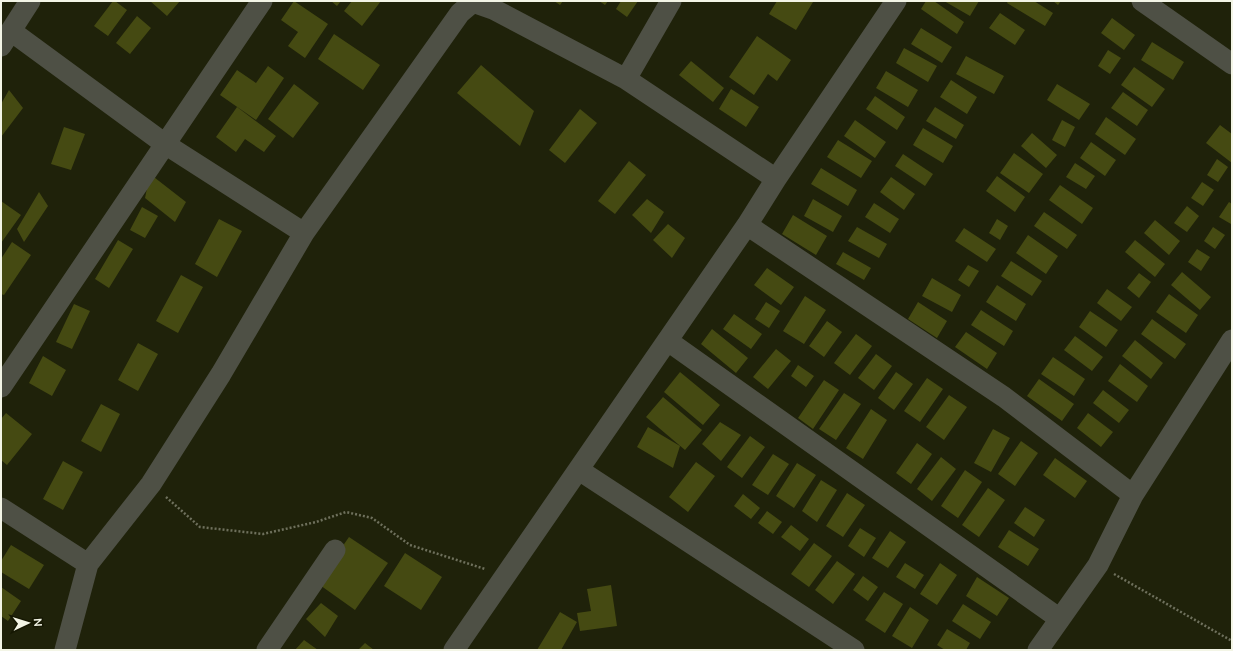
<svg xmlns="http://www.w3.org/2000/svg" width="1233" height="651" viewBox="0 0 1233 651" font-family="Mulish,sans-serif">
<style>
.building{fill:#454a12}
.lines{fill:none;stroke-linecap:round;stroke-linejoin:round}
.path{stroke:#6e705c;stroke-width:2.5;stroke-dasharray:2 2;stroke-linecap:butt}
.street{stroke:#4e5045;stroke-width:21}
</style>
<rect width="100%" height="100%" fill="#1f220a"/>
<path class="building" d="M113 1H115L127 10 108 36 94 26Z
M150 1H180L167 16Z
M294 1 328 24 305 58 288 46 298 32 281 20Z
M331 1H341L337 6Z
M352 1H381L362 26 344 11Z
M554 1H563L560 5Z
M599 1H608L605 5Z
M621 1H638L627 17 616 9Z
M777 1H812L813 2 796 30 769 14Z
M926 1H934L964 22 957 34 921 9Z
M944 1H979L970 16Z
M1008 1H1034L1053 13 1045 26 1007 3Z
M1053 1H1061L1058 5Z
M1000 13 1025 30 1015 45 989 28Z
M137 16 151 28 130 54 116 43Z
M1112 18 1135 35 1124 50 1101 33Z
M921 28 952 47 942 63 911 44Z
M334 34 380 65 363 90 318 59Z
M757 36 791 60 777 81 768 74 754 95 729 77Z
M1152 42 1184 62 1173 80 1141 60Z
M904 48 937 66 928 82 896 63Z
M1108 50 1121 58 1110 74 1098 66Z
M966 56 1004 76 994 94 956 74Z
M691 61 724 88 713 102 679 75Z
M481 65 534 111 520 146 457 93Z
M268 66 284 78 256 120 220 95 237 70 256 83Z
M1134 67 1165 89 1152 107 1121 85Z
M886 71 918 90 908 107 876 88Z
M951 80 977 97 967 114 940 97Z
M294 84 319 103 293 138 268 119Z
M1057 84 1090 104 1079 120 1047 100Z
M731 89 759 107 746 127 719 109Z
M9 90 23 108 1 137V104Z
M1123 92 1148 110 1137 126 1111 108Z
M875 96 905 117 897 130 866 109Z
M237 107 276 136 264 152 245 139 236 152 216 137Z
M935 107 964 125 956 139 926 121Z
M580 109 597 123 565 163 549 150Z
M1106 117 1136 139 1125 155 1095 134Z
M855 120 886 142 875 158 844 136Z
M1062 120 1075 127 1065 147 1052 140Z
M1220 125 1232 134V163L1206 143Z
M64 127 85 134 71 170 51 164Z
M923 128 953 146 943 163 913 145Z
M1032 133 1057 155 1046 168 1021 146Z
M838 140 872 161 861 178 827 157Z
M1091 142 1116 160 1105 176 1080 158Z
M1014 153 1043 174 1029 193 1000 173Z
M903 154 933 174 925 186 895 166Z
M1217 159 1228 167 1218 182 1207 175Z
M629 161 646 175 615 214 598 201Z
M1075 163 1095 176 1086 189 1066 177Z
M821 168 857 190 848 206 811 184Z
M150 174 186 202 175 222 145 198Z
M997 176 1025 197 1015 212 986 191Z
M891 177 915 194 904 210 880 192Z
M1202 182 1214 190 1203 206 1191 198Z
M1060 185 1093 208 1082 224 1049 200Z
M39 192 48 206 24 242 17 229Z
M647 199 664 212 651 233 632 215Z
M813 199 842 216 833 232 804 216Z
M1 201 21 215 1 243Z
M1229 202 1232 204 1231 224 1219 217Z
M874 203 899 219 890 233 865 217Z
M1187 206 1199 216 1187 232 1174 223Z
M142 207 158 216 145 238 130 230Z
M1044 212 1077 235 1067 249 1034 226Z
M793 215 827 236 816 255 782 234Z
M219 219 242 231 217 277 195 264Z
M997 219 1008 226 1000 240 989 233Z
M1155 220 1180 241 1169 255 1144 233Z
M668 224 685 238 672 258 653 240Z
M857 227 887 244 879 258 848 241Z
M1213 227 1225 235 1215 249 1204 241Z
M964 228 996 249 987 262 955 241Z
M1028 235 1058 256 1046 274 1016 253Z
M118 240 133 249 109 288 95 279Z
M1135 240 1165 264 1155 277 1125 252Z
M12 242 31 255 4 295 1 294V259Z
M1197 249 1210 257 1201 271 1188 262Z
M843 252 871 268 864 280 836 264Z
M1011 261 1042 281 1032 296 1001 276Z
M968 265 979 271 969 287 958 280Z
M767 268 794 287 781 305 754 285Z
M1182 272 1211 297 1200 310 1171 285Z
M1139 273 1151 282 1139 298 1127 288Z
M181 275 203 287 178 333 156 321Z
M932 278 961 295 952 312 922 296Z
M997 285 1026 304 1016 321 986 302Z
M1107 289 1132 307 1121 321 1097 303Z
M1169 294 1198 315 1186 333 1156 312Z
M805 296 826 310 804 344 783 331Z
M766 302 780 311 769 328 755 319Z
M918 302 947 321 937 338 908 319Z
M74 304 90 311 72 349 56 342Z
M981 310 1013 331 1004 346 971 325Z
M1090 311 1118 330 1106 347 1079 327Z
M734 314 762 334 751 349 723 329Z
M1152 319 1186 344 1175 359 1141 334Z
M827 321 842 332 824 357 809 346Z
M712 329 748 358 736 373 701 344Z
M966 332 997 353 987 369 955 347Z
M856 334 872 346 850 375 834 363Z
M1075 336 1103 357 1092 371 1064 350Z
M1135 340 1163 363 1151 379 1122 356Z
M138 343 158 354 138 391 118 380Z
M776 349 791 361 768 389 753 377Z
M876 354 892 366 874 390 858 378Z
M43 356 66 370 52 396 29 383Z
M1053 357 1085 379 1074 396 1041 374Z
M1120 364 1148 386 1137 402 1108 381Z
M798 365 814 376 806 387 791 376Z
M680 372 720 405 703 425 664 392Z
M896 372 913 384 894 410 878 398Z
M927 378 943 389 920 422 904 411Z
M1039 379 1074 404 1062 421 1027 396Z
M824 380 839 390 813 429 798 418Z
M1103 390 1129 410 1119 423 1093 403Z
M844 393 861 404 836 440 819 429Z
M949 395 967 407 944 440 926 427Z
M663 397 702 430 685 450 646 417Z
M101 404 120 414 101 452 81 441Z
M871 409 887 420 863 459 846 448Z
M6 413 32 434 7 465 1 460V419Z
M1088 413 1113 432 1101 447 1077 428Z
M720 422 741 435 721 461 702 444Z
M648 427 680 446 673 468 637 447Z
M993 429 1010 438 991 472 974 463Z
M750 436 765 447 742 478 727 467Z
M1021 441 1038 453 1015 486 998 474Z
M917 443 932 454 911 484 896 473Z
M773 454 789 464 768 495 752 485Z
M941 457 956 469 932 501 917 489Z
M1055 458 1087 481 1075 498 1043 475Z
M63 461 83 472 63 510 43 499Z
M696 462 715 476 688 512 669 497Z
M797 463 816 475 794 508 776 496Z
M965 470 982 482 958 518 941 506Z
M821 480 837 490 817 522 802 511Z
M988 488 1005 500 979 537 962 525Z
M847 493 865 505 843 537 826 526Z
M743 494 760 508 751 519 734 506Z
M1025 507 1045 520 1034 537 1014 523Z
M767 511 782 522 773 534 758 523Z
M791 525 809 539 800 551 781 537Z
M860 528 876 538 864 557 848 546Z
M1009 530 1039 549 1028 566 998 547Z
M890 531 906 542 888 568 872 558Z
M349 537 388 563 355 610 317 583Z
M814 543 832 556 809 587 791 574Z
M11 545 44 565 29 589 1 572V561Z
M405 553 442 577 421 610 384 586Z
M837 561 855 574 833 604 815 590Z
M905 563 924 575 915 589 896 577Z
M940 563 957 575 937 605 920 594Z
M863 576 878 587 868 601 853 590Z
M977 577 1009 598 997 616 966 596Z
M611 585 617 626 580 631 577 613 591 611 587 589Z
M1 587 21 601 8 621 1 616Z
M884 592 903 604 885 633 865 620Z
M321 603 338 616 325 637 306 619Z
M963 604 991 622 980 639 952 621Z
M910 607 929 620 912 648 892 636Z
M560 612 577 622 561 650H537Z
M947 629 970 643 966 650H945L937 645Z
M304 640 318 650H295Z
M365 643 374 650H358Z"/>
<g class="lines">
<path class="path" d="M166 497 200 527 263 534 316 522 346 512 372 518 410 545 485 569
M1114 574 1232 641"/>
<path class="street" d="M1142 1 1232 64
M11 31 165 144 304 233
M1 46 30 1
M626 79 671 1
M747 225 1004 397 1133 495
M668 341 1060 619
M1 387 262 1
M579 470 854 650
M1 508 88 564
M65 650 88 564 151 484 221 374 304 233 460 13 473 2 493 9 626 79 776 179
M267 650 335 550
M454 650 747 225 776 179 896 1
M1038 650 1098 565 1133 495 1232 340"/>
</g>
<rect width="1233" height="651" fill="none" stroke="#f3f5e6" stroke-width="4"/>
<g transform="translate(28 623) rotate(86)" stroke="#161803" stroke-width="3" paint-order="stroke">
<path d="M0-3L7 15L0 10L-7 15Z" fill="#f3f5e6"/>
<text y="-6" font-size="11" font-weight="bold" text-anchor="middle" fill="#f3f5e6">N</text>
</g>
</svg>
